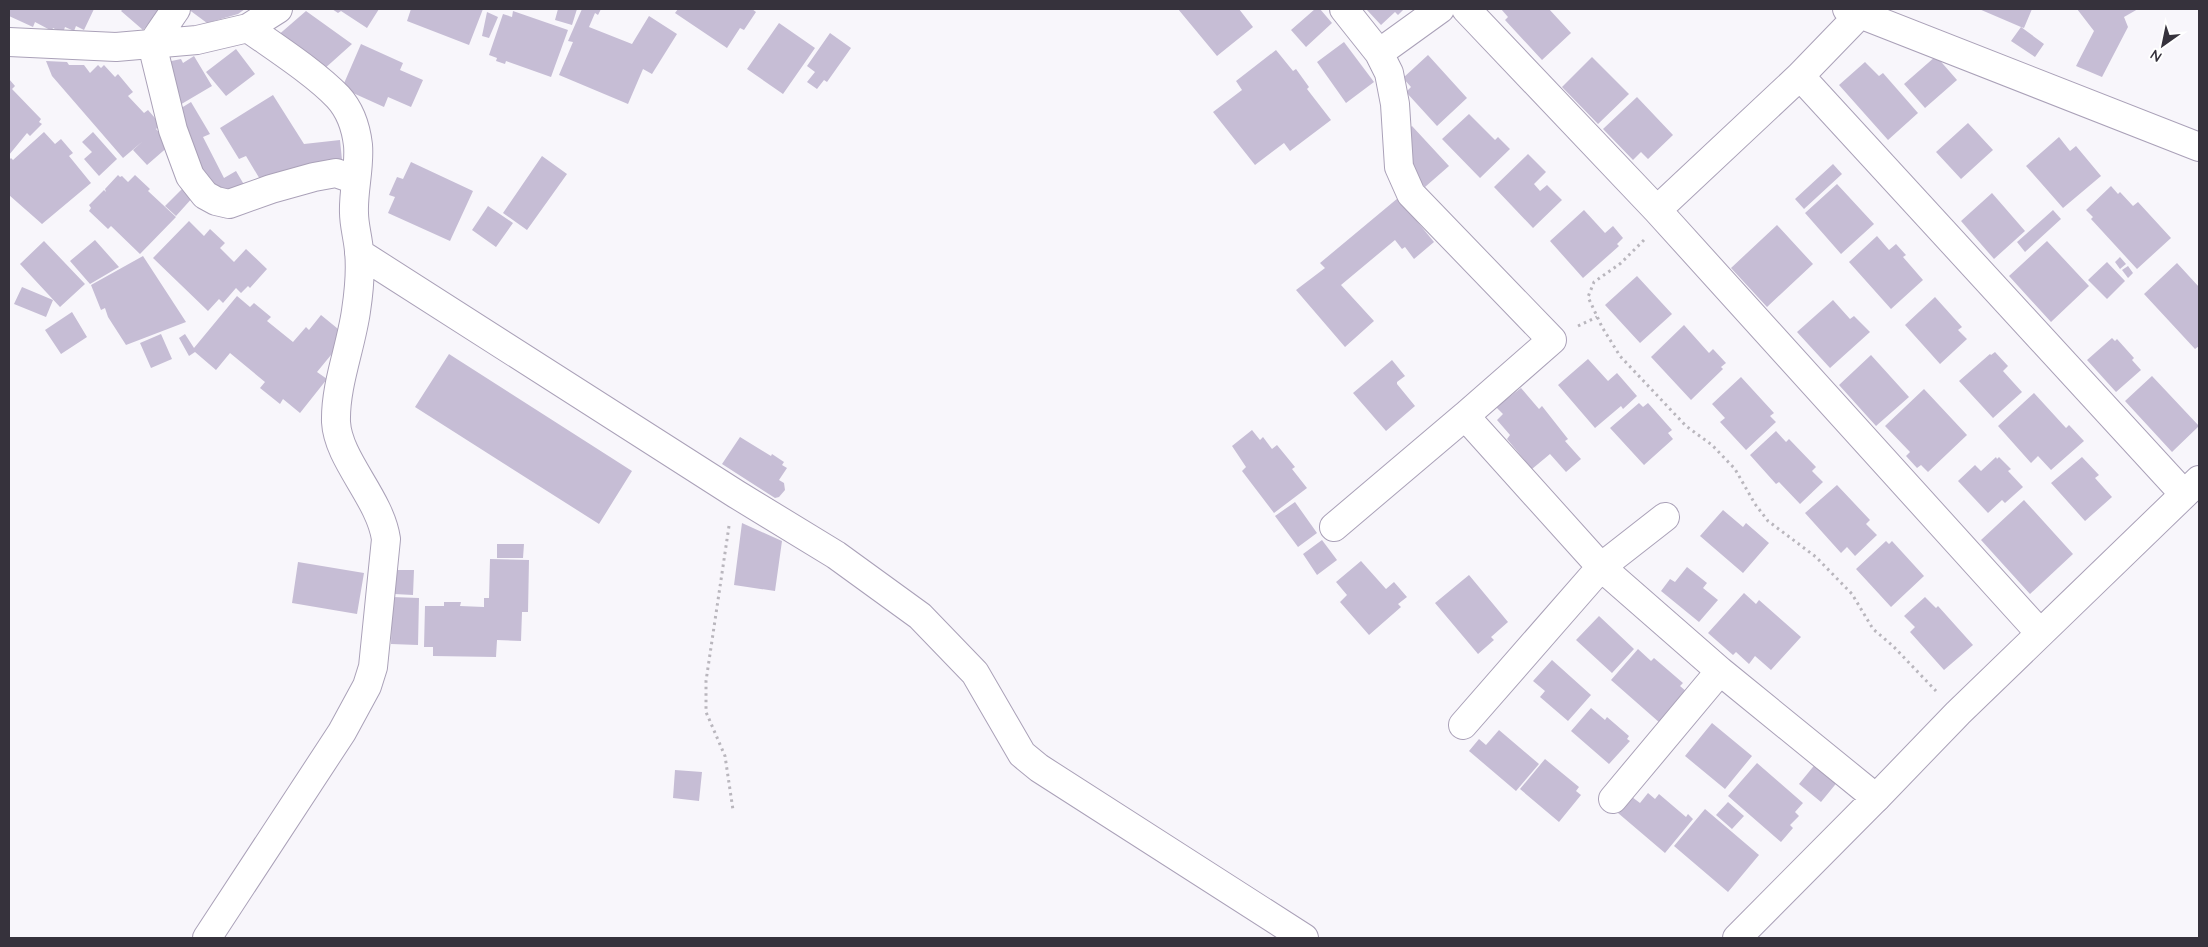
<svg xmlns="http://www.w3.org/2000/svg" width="2208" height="947" viewBox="0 0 2208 947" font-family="Quicksand,sans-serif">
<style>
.building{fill:#c6bdd5}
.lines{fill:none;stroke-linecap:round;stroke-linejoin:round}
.street-casing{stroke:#aaa1b8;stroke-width:30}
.secondary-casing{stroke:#aaa1b8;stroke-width:30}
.path{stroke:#b9b6bd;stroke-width:3;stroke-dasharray:2.5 4;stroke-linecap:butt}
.street{stroke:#fff;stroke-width:28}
.secondary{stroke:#fff;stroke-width:28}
</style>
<rect width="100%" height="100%" fill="#f8f6fb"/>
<path class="building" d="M9 9H94L84 30 76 26 74 31 65 27 63 33 53 28 52 31 35 22 33 27 9 16Z
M123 9H161L143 30 121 11Z
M188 9H245L238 14 207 23Z
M332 9H379L367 28 341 11 338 13Z
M411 9H483L469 45 407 21Z
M558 9H577L572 25 555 20Z
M582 9H601L598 15 595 13 589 27 632 44 649 16 677 34 652 74 643 69 628 104 559 75 573 42 568 41Z
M678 9H752L756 12 744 30 740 28 727 48 675 13Z
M1178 9H1239L1253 27 1217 56Z
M1315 9H1320L1332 23 1306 47 1291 30Z
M1366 9H1404L1398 15 1395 12 1381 25Z
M1501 9H1549L1571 33 1542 60 1505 20 1508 17Z
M1979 9H2032L2024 28 2021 27 2044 44 2035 57 2011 41 2021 27Z
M2077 9H2138L2124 17 2128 27 2102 77 2076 66 2094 31Z
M306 11 352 44 323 70 276 37Z
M513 11 568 30 551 77 506 61 505 64 496 61 497 58 489 55 503 14 512 17Z
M487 12 498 17 489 38 482 36Z
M779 23 815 48 783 94 747 69Z
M830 33 851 48 827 82 824 80 817 89 807 82 815 72 807 66Z
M1344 42 1374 82 1346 103 1317 62Z
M361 44 403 63 400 70 423 80 411 107 388 97 384 107 342 88Z
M236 49 255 74 226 96 206 72Z
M1276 50 1293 71 1296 69 1309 87 1307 89 1331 120 1290 151 1284 143 1255 165 1213 112 1242 90 1236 81Z
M1428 55 1467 98 1437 126 1406 92 1411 87 1403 78Z
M194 56 212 86 173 109 162 63 181 59 183 63Z
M1936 56 1957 80 1925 108 1904 84Z
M1592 57 1629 94 1598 124 1562 87Z
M46 61 67 62 69 65H84L90 73 98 65 101 68 104 65 115 77 118 74 133 92 128 96 144 113 148 110 161 125 156 129 170 145 147 165 133 150 143 141 123 158 52 76Z
M1865 62 1879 76 1883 73 1918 113 1888 140 1839 85Z
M9 79 15 86 12 89 41 119 39 122 42 124 30 136 27 133 9 155Z
M273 95 304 144 340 140 342 160 311 168 264 186 246 156 239 159 220 128Z
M1637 97 1673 135 1648 159 1641 152 1633 160 1603 129Z
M191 102 210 134 203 137 224 178 236 171 246 188 211 194 173 113Z
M1469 114 1495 140 1498 137 1510 149 1480 178 1442 139Z
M1968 123 1993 150 1961 179 1936 152Z
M1412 126 1449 166 1425 187 1412 173 1401 136Z
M44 132 55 144 61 139 73 153 69 156 91 183 42 224 9 195V160L11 158 13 160Z
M93 132 117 159 99 176 84 159 92 152 82 142Z
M2059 137 2070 151 2076 146 2101 176 2063 208 2026 166Z
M1528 154 1546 172 1534 184 1540 191 1547 185 1562 200 1533 228 1494 187Z
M542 156 567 174 527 230 503 213Z
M411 162 473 191 450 241 388 213 395 197 389 195 397 177 403 179Z
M1833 164 1842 174 1804 209 1795 199Z
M118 175 120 177 122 176 128 182 135 175 150 189 148 191 176 217 140 254 111 226 108 229 89 211 91 208 89 205 104 190 106 192 105 189Z
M1837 184 1874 224 1841 254 1805 213Z
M2111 186 2118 194 2120 192 2133 206 2138 202 2171 238 2137 269 2091 219 2093 217 2086 210Z
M184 187 194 196 176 216 165 206Z
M1992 193 2025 231 1994 259 1961 221Z
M1398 198 1434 242 1414 259 1405 247 1402 249 1395 240 1341 285 1374 321 1345 347 1296 290 1325 268 1320 263Z
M488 206 513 223 496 247 472 230Z
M1584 210 1605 233 1613 226 1623 238 1617 244 1619 246 1583 278 1550 241Z
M2053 210 2061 219 2025 252 2017 242Z
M189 221 204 236 210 229 225 243 220 248 234 262 246 249 267 269 250 288 248 286 241 293 236 288 223 303 219 299 208 311 153 258Z
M1777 225 1813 264 1767 307 1731 268Z
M1877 236 1889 250 1896 244 1906 255 1903 257 1923 280 1891 309 1849 262Z
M95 240 119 267 90 284 70 261Z
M44 241 85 284 60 307 20 264Z
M2047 241 2089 286 2051 322 2009 276Z
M143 256 186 322 126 345 108 317 105 308 101 310 91 285Z
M2120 257 2126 264 2120 269 2115 262Z
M2107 262 2125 281 2107 299 2088 280Z
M2177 263 2199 287V346L2195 349 2144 294Z
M2128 266 2133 273 2128 278 2122 270Z
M1637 276 1672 314 1640 343 1605 305Z
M22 287 53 300 46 317 14 304Z
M237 296 250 307 254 303 271 317 267 321 293 342 306 327 309 330 321 315 343 333 340 344 317 372 327 379 300 413 283 399 280 404 260 388 265 382 230 353 216 370 195 352 189 356 179 338 185 334 194 348Z
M1935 297 1962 327 1958 330 1967 339 1940 364 1905 325Z
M1833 300 1850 319 1854 316 1870 332 1830 368 1797 332Z
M72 312 87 337 61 354 45 330Z
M1684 325 1709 353 1713 349 1726 363 1721 367 1723 369 1691 400 1651 357Z
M161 334 172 359 151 368 140 343Z
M2112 338 2115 341 2117 339 2134 358 2132 360 2141 370 2116 392 2087 360Z
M1995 352 2008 366 2003 371 2022 392 1993 418 1959 381 1990 354 1991 355Z
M449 354 632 471 599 524 415 407Z
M1871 355 1909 397 1876 426 1839 385Z
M1588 359 1608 381 1617 373 1637 396 1623 409 1621 406 1595 428 1558 385Z
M1392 360 1405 376 1397 382V384L1415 406 1386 431 1353 393Z
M2152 376 2199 426 2172 452 2125 401Z
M1741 377 1774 413 1770 416 1776 422 1746 450 1720 422 1725 418 1712 404Z
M1521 388 1539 409 1542 406 1568 439 1565 441 1581 459 1566 472 1550 454 1532 469 1507 439 1510 435 1497 420 1503 414 1496 407Z
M1924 389 1967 435 1928 472 1921 465 1917 468 1906 456 1910 452 1885 426Z
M2034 393 2066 428 2069 425 2084 441 2051 470 2038 456 2031 463 1998 426Z
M1639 403 1643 407 1648 403 1672 430 1668 433 1673 439 1644 465 1610 428Z
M1252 430 1260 440 1263 437 1272 449 1277 445 1295 467 1292 469 1307 488 1274 513 1242 471 1246 467 1232 446Z
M1776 431 1786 442 1789 439 1816 467 1812 471 1823 482 1800 504 1779 482 1776 484 1750 455Z
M740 437 771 456 772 454 784 462 782 465 787 468 779 480 784 483 785 490 779 497 775 498 722 464Z
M1996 457 1997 459 1999 457 2011 469 2008 471 2023 487 2005 503 2002 500 1988 513 1958 481 1975 465 1981 471Z
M2082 457 2099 475 2095 478 2112 497 2085 521 2051 483Z
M1837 485 1870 520 1866 524 1877 535 1855 556 1847 547 1841 553 1805 513Z
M2024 500 2073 554 2030 594 1981 540Z
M1295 502 1317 533 1298 547 1275 516Z
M1723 510 1743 527 1746 523 1769 543 1743 573 1700 536Z
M742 523 782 541 775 591 734 585Z
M1322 540 1337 560 1317 575 1303 554Z
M1886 541 1889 544 1892 541 1924 576 1891 607 1856 569Z
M497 544H524L523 558H497Z
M490 559 529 560 528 612H522L521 641 497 640 496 657 433 656V647H424L425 606H444V602H461L460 606 484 607V598H489Z
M1361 561 1386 589 1394 582 1407 597 1398 604 1401 607 1369 635 1340 602 1347 595 1336 582Z
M298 562 364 573 357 614 292 603Z
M1687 567 1707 583 1703 588 1718 600 1699 622 1661 591 1670 579 1675 582Z
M394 570H414L413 595 394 594Z
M1469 575 1508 622 1491 637 1494 640 1478 654 1435 603Z
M1744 593 1756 604 1759 600 1801 637 1771 670 1755 656 1749 664 1736 652 1733 655 1708 633Z
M392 597 419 598 418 645 391 644Z
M1925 597 1936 608 1938 606 1973 645 1944 670 1910 632 1915 627 1904 616Z
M1599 616 1634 649 1612 673 1576 640Z
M1638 649 1651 661 1654 658 1683 683 1680 686 1687 692 1660 723 1611 680Z
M1552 660 1591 695 1568 721 1540 697 1545 691 1533 681Z
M1591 708 1605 720 1607 717 1629 736 1627 739 1630 741 1609 764 1571 731Z
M1712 723 1752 756 1725 789 1685 756Z
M1499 730 1539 764 1516 791 1469 751 1479 739 1486 745Z
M1545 759 1579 787 1576 791 1581 795 1559 822 1520 789Z
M1817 762 1839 780 1821 802 1799 784Z
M1757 763 1803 803 1795 812 1799 816 1790 825 1793 828 1781 842 1728 796Z
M675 770 702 772 699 801 673 798Z
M1648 793 1655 799 1659 794 1686 817 1688 814 1693 819 1665 853 1618 813 1632 797 1640 803Z
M1728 802 1744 816 1732 829 1716 815Z
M1705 809 1759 855 1728 892 1674 846Z"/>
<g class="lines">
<g class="street-casing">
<path id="street" d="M176 9 152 44 173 130 190 176 205 195 216 201 229 204 271 189 314 177 336 173 356 180
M1344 9 1379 53 1389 73 1395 104 1399 167 1411 194 1552 340 1465 416 1601 567 1720 671 1876 798 1737 938
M1466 9 1657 210 2040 633
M1847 9 2199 147
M9 42 116 47 197 40 248 28 278 9
M1379 53 1440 9
M1800 76 2184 494
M1657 210 1800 76 1859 15
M359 253 736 494 836 555 920 616 975 673 1022 754 1039 768 1304 938
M1334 527 1465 416
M1463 725 1601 567 1665 517
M1613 799 1720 671
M207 938 342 732 367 686 373 667 386 539C380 498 338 460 336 422 335 385 351 347 356 311 359 291 361 270 359 251 358 238 354 225 354 213 353 191 360 167 358 145 356 128 350 110 338 97 315 73 276 48 248 28"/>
</g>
<g class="secondary-casing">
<path id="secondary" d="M1876 798 1958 713 2199 480"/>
</g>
<path class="path" d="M1644 240 1621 263 1594 282 1588 297 1602 327 1620 356 1686 426 1712 445 1735 469 1755 504 1768 521 1816 557 1852 594 1873 629 1893 646 1936 691
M1578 326 1597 317
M729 526 706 681V712L725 756 733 810"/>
<use href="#street" class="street"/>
<use href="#secondary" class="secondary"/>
</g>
<rect width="2208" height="947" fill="none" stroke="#36323c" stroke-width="20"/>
<g transform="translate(2163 45) rotate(213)" stroke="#ffffff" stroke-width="4" paint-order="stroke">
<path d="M0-4L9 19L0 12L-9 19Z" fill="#36323c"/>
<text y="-8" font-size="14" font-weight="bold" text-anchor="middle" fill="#36323c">N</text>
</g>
</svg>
